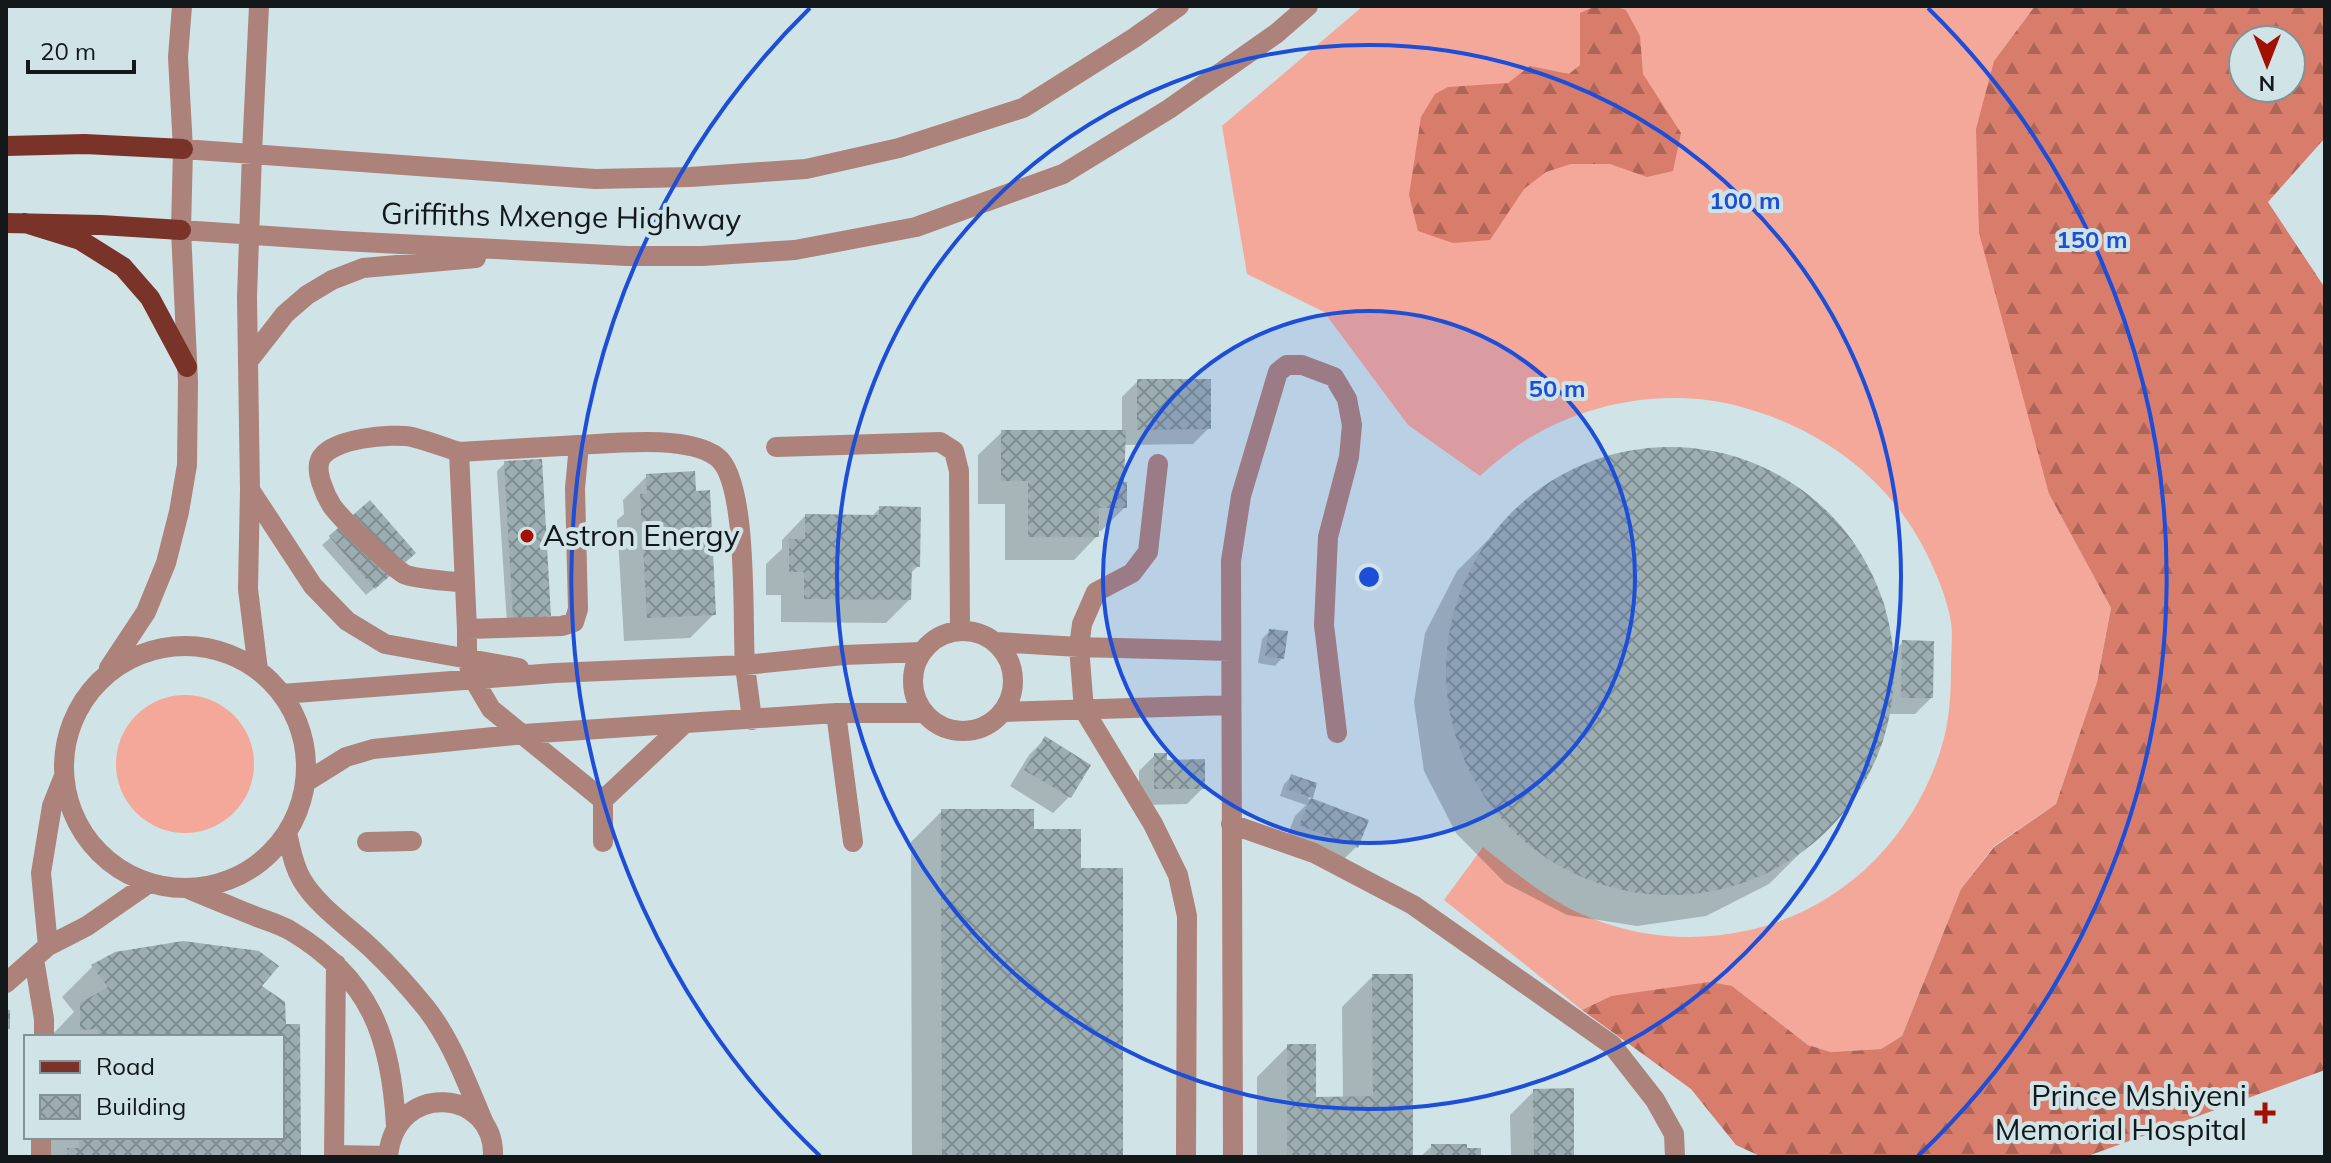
<svg xmlns="http://www.w3.org/2000/svg" width="2331" height="1163" viewBox="0 0 2331 1163" font-family="Mulish,sans-serif">
<style>
.grass{fill:#f4a89a}
.forest{fill:url(#forest-firs);fill-rule:evenodd}
.shadow{fill:#0003}
.building{fill:url(#building-cross-hatch)}
.lines{fill:none;stroke-linecap:round;stroke-linejoin:round}
.minor{stroke:#ac827a;stroke-width:20}
.major{stroke:#7a3328;stroke-width:20}
.ring{fill:none;stroke:#1d4ed8;stroke-width:4}
.poi-dot{fill:#a41000;stroke:#d0e3e7;stroke-width:3}
.labels{text-anchor:middle;stroke-width:8;stroke-linejoin:round;paint-order:stroke}
.street-label{font-size:30px;fill:#13191b;stroke:#d0e3e7}
.poi-label{font-size:30px;fill:#13191b;stroke:#d0e3e7;text-anchor:start}
.centre{fill:#1d4ed8;stroke:#d0e3e7;stroke-width:4}
.ring-label{font-size:24px;text-anchor:middle;font-weight:bold;fill:#1d4ed8;stroke:#d0e3e7;stroke-width:8;stroke-linejoin:round;paint-order:stroke}
</style>
<defs>
<pattern id="forest-firs" width="22" height="20" patternUnits="userSpaceOnUse" patternTransform="scale(2)"><rect width="22" height="20" fill="#d87c6b"/><path d="M5 1l3.5 6h-7zM16 11l3.5 6h-7z" fill="#ae6557"/></pattern>
<pattern id="building-cross-hatch" width="8" height="8" patternUnits="userSpaceOnUse" patternTransform="scale(2)"><rect width="8" height="8" fill="#9caeb2"/><path d="M0 0l8 8M0 8l8-8" fill="none" stroke="#7e8d90"/></pattern>
</defs>
<rect width="100%" height="100%" fill="#d0e3e7"/>
<path class="grass" d="M1363 6H2035L1994 61 2049 494 2111 608 2097 682 2056 804 1994 846 1961 889 1902 1036 1881 1049 1831 1052 1808 1045 1732 986 1611 996 1582 1010 1444 900 1483 847C1517 874 1550 902 1591 918 1640 938 1694 942 1745 931 1843 911 1919 834 1944 738 1950 715 1951 691 1951 667 1951 652 1953 636 1951 622 1948 605 1942 587 1935 572 1901 489 1831 432 1745 408 1667 385 1575 403 1510 451 1499 459 1489 468 1480 476L1408 425 1324 312 1247 274 1222 126Z
M116 764a69 69 0 1 1 138 0a69 69 0 1 1-138 0Z"/>
<path class="forest" d="M1596 6H1613L1626 10 1640 36 1643 74 1681 133 1673 171 1647 177 1610 164H1571L1546 172 1524 189 1490 240 1453 243 1418 231 1409 195 1421 117 1435 94 1448 87 1508 83 1530 66 1569 74 1580 65V13Z
M2035 6H2325V138L2268 202 2325 288V1070L2085 1157H1762L1736 1145 1691 1089 1582 1010 1611 996 1709 982 1732 986 1808 1045 1831 1052 1881 1049 1902 1036 1961 889 1994 847 2056 804 2097 682 2111 608 2049 494 1979 233 1976 129 1994 61ZM2243 40H2291V88H2243Z"/>
<path class="shadow" d="M1138 381 1209 428 1193 444 1123 445 1122 484 1125 507 1101 531H1097V536L1074 560H1005V504H978V455L1002 432H1122V397Z
M1671 447 1740 459 1803 491 1852 540 1884 603 1892 653 1903 642 1931 698 1915 714H1888L1883 741 1851 803 1769 884 1706 916 1637 926 1567 915 1505 883 1456 833 1424 771 1414 702 1425 633 1457 571 1489 539 1539 490 1602 459Z
M505 463 549 615 541 623 507 624 497 471Z
M647 476 714 614 690 638 624 641 617 520 624 514 623 500Z
M370 503 406 561 366 595 322 545Z
M880 508 918 566 910 574V599L886 623 781 622V595H766V564L782 549V540L805 516 871 517Z
M1270 631 1282 658 1275 666 1258 663 1262 639Z
M1045 739 1089 765 1069 797 1053 813 1010 786 1029 755Z
M1155 755 1203 788 1187 804 1139 805V771Z
M1292 776 1311 796 1308 799 1367 821 1356 847 1340 863 1285 841 1295 816 1306 805 1280 796 1284 784Z
M942 811 1032 831 1080 870 1121 1157H912L911 842Z
M116 954 259 986 283 1003 299 1157H49V1137H282V1037H50L74 1012 62 997 92 967Z
M1373 976 1411 1157H1257V1077L1288 1046 1314 1099 1343 1098 1342 1007Z
M1534 1091 1572 1157H1511L1510 1115Z
M1432 1146 1479 1157H1420Z"/>
<path class="building" d="M1137 379H1211V429L1137 430Z
M1001 430H1126L1124 482H1127V508H1099V537H1028V481H1001Z
M1446 671a224 224 0 1 1 448 0a224 224 0 1 1-448 0Z
M542 459 551 616 513 618 504 461Z
M695 471 696 491 710 490 716 615 647 618 640 494H647L646 474Z
M370 500 416 553 375 589 329 536Z
M879 506 921 507 920 567 912 566 911 600 804 599V572H789V539H805V514L879 515Z
M1269 629 1288 631 1284 659 1265 656Z
M1902 640 1934 641 1933 698H1901Z
M1045 736 1091 765 1071 798 1024 770Z
M1154 753H1167V760L1205 759V789H1154Z
M1291 774 1317 783 1313 798 1286 789Z
M1311 798 1369 820 1358 848 1299 825Z
M941 809H1034V829H1081V868H1123V1157H942Z
M183 941 259 951 279 966 262 986 285 1002 286 1024H300L301 1157H67V1148H79V1137H282V1037H98V1029L80 1030V1003L108 987 91 965 115 952Z
M1372 974H1413V1157H1287V1044H1316V1097L1373 1096Z
M6 1010H10V1029H6Z
M1574 1088V1157H1534L1533 1089Z
M1431 1144H1467V1148H1481V1157H1431Z"/>
<g class="lines">
<path class="minor" d="M183 149 595 179 690 177 806 169 899 148 1023 108 1134 38 1179 6
M181 230 343 241 627 256H702L795 250 916 227 1063 174 1169 109 1277 33 1308 6
M249 360 285 314 307 295 332 280 363 268 476 258
M776 447 940 442 954 451 959 471 960 631
M459 452C444 447 428 441 412 437 393 433 329 438 320 460 315 472 325 495 332 506 344 522 387 563 404 574 414 579 451 581 464 583
M1158 464 1148 552 1132 573 1096 592 1082 624 1079 647 1084 710 1153 824 1178 875 1187 916 1186 1157
M250 490 313 586 347 621 385 644 519 668
M467 629 459 452 579 445
M913 681a50 50 0 1 1 100 0a50 50 0 1 1-100 0Z
M996 642 1079 647 1231 651
M64 767a121 121 0 1 1 242 0a121 121 0 1 1-242 0Z
M109 668 146 612 166 563 179 512 187 465 188 382 181 230 183 149 178 57 182 6
M258 670 248 589 250 490 247 297 252 153 259 6
M282 694 555 673 745 665 844 655 922 652
M1003 712 1231 705
M836 713 853 842
M684 724 603 800 491 709 474 680 467 660V629L562 626 574 622 578 609 575 488 579 445C615 443 688 435 717 457 749 481 742 623 745 665 747 683 750 702 752 720
M306 782 346 757 373 749 524 734 836 713H924
M603 800V842
M1231 824 1314 853 1413 905 1612 1045 1655 1100 1674 1134 1675 1157
M287 833C291 849 293 865 302 880 318 907 349 927 372 949 391 967 409 987 426 1008 452 1041 467 1084 484 1123
M367 842 412 841
M189 889C212 899 235 908 257 917 268 921 281 925 291 931 371 979 391 1037 396 1126
M48 946 41 873 52 806 64 776
M34 959 44 1019V1037
M6 983 48 946 87 926 149 883
M334 1155 388 1156
M41 1157V1137
M334 1157 336 964
M388 1157C395 1079 496 1089 493 1157
M1233 1157 1231 561 1241 496 1278 372 1287 365H1302L1334 377 1347 399 1352 425 1349 457 1328 537 1324 625 1337 733"/>
<path class="major" d="M6 146 85 144 183 149
M6 223 101 225 181 230
M25 223 80 240 123 267 150 298 187 367"/>
</g>
<circle cx="1369" cy="577" r="266" fill="#1d4ed8" fill-opacity=".12"/>
<g class="ring">
<circle cx="1369" cy="577" r="266"/>
<circle cx="1369" cy="577" r="532"/>
<path d="M820 1156A798 798 0 0 1 810 8M1928 8A798 798 0 0 1 1918 1156"/>
</g>
<g class="poi-dot">
<circle cx="527" cy="536" r="8"/>
<path d="M2261 1101h8v8h8v8h-8v8h-8v-8h-8v-8h8z"/>
</g>
<g class="labels">
<g class="street-label">
<text transform="translate(561 217) rotate(1)" y="10">Griffiths Mxenge Highway</text>
</g>
<g class="poi-label">
<text x="543" y="546">Astron Energy</text>
<text x="2247" y="1106" text-anchor="end">Prince Mshiyeni<tspan x="2247" dy="34">Memorial Hospital</tspan></text>
</g>
</g>
<circle cx="1369" cy="577" r="12" class="centre"/>
<g class="ring-label">
<text x="1745" y="209">100 m</text>
<text x="2092" y="248">150 m</text>
<text x="1557" y="397">50 m</text>
</g>
<rect width="2331" height="1163" fill="none" stroke="#13191b" stroke-width="16"/>
<rect x="24" y="1035" width="260" height="104" fill="#d0e3e7" stroke="#849295" stroke-width="2"/>
<rect x="40" y="1061" width="40" height="12" fill="#7a3328" stroke="#849295" stroke-width="2"/>
<text x="96" y="1075" font-size="24" fill="#13191b">Road</text>
<rect x="40" y="1095" width="40" height="24" fill="url(#building-cross-hatch)" stroke="#849295" stroke-width="2"/>
<text x="96" y="1115" font-size="24" fill="#13191b">Building</text>
<g transform="translate(2267 64) rotate(180)"><circle r="38" fill="#d0e3e7" stroke="#849295" stroke-width="2"/>
<path d="M0-6L14 30L0 20L-14 30Z" fill="#a41000"/>
<text y="-12" font-size="22" font-weight="bold" text-anchor="middle" fill="#13191b">N</text>
</g>
<path d="M28 60v12h106v-12" fill="none" stroke="#13191b" stroke-width="4"/>
<text x="40" y="60" font-size="24" fill="#13191b" stroke="#d0e3e7" stroke-width="6" paint-order="stroke">20 m</text>
</svg>
